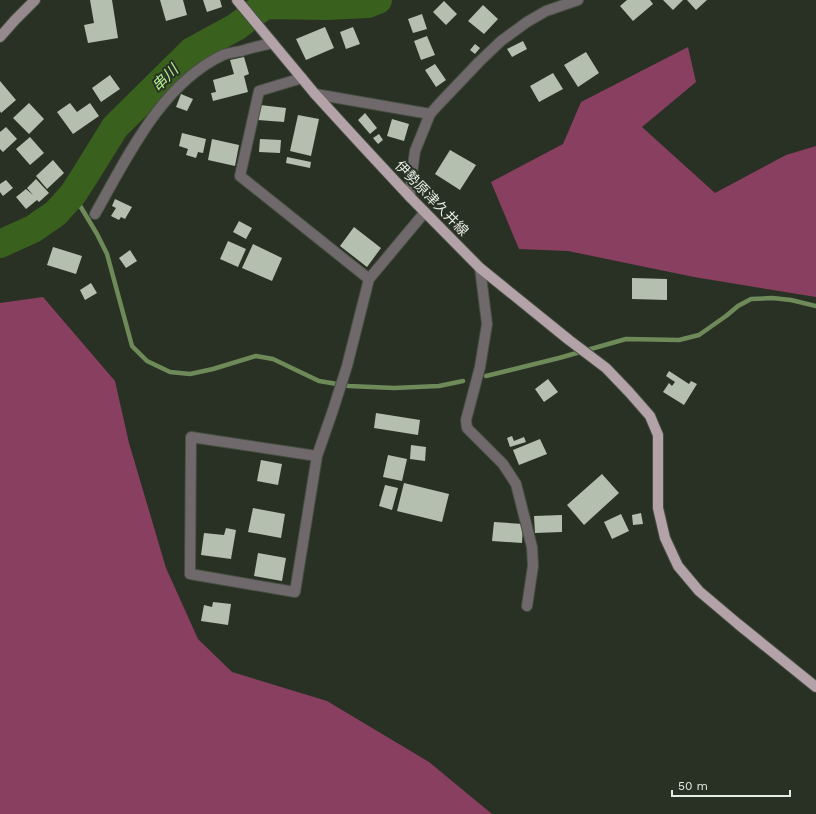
<svg xmlns="http://www.w3.org/2000/svg" width="816" height="814" viewBox="0 0 816 814" font-family="'Work Sans','Noto Sans JP',sans-serif">
<style>
.forest{fill:#893f5f}
.lines{fill:none;stroke-linecap:round;stroke-linejoin:round}
.stream{stroke:#6d8a58;stroke-width:4.5}
.river{stroke:#39611d;stroke-width:28}
.building{fill:#b5bfb0}
.minor-casing{stroke:#474f43;stroke-width:12}
.secondary-casing{stroke:#474f43;stroke-width:12}
.primary-casing{stroke:#474f43;stroke-width:12}
.minor{stroke:#70696b;stroke-width:10}
.secondary{stroke:#968a8e;stroke-width:10}
.primary{stroke:#b3a3a8;stroke-width:10}
.labels{text-anchor:middle;stroke-width:4;stroke-linejoin:round;paint-order:stroke}
.street-label{font-size:14px;fill:#e6ebe3;stroke:#293125}
.water-label{font-size:15px;font-style:italic;fill:#b2ee90;stroke:#293125}
</style>
<rect width="100%" height="100%" fill="#293125"/>
<path class="forest" d="M688 47 696 82 642 127 715 193 786 155 816 146V297L694 277 568 251 519 249 491 182 563 144 581 102Z
M43 297 115 381 129 443 166 568 198 639 232 672 327 701 429 762 492 814H0V303Z"/>
<g class="lines">
<path class="stream" d="M73 194 97 234 107 254 132 346 147 361 170 372 190 374 213 369 256 356 273 359 319 381 349 386 394 388 439 386 463 381
M486 376 559 358 626 339 679 340 699 335 726 316 738 306 751 299 772 298 791 300 816 306"/>
<path class="river" d="M0 244 33 229 56 213 73 194 84 177 115 127 192 51 236 27 265 5 326 6 368 4 378 0"/>
</g>
<path class="building" d="M90 0H112L118 38 88 43 84 25 94 23Z
M160 0H183L187 15 166 21Z
M203 0H220L222 7 207 12Z
M627 0H650L653 4 633 21 620 6Z
M663 0H683L673 10Z
M687 0H707L696 10Z
M444 1 457 14 446 25 433 12Z
M483 5 498 19 484 34 468 21Z
M422 14 427 29 413 33 408 19Z
M325 27 334 48 306 60 296 39Z
M353 27 360 44 346 49 340 32Z
M427 36 435 55 421 60 414 41Z
M523 41 527 49 512 57 507 49Z
M475 44 480 48 475 54 470 50Z
M586 52 599 73 578 87 564 65Z
M244 57 249 74 244 76 248 92 213 101 211 93 216 92 213 80 234 74 230 60Z
M435 64 446 80 436 87 425 70Z
M553 73 563 89 539 102 530 86Z
M110 75 120 89 101 102 92 88Z
M0 81 16 100 1 113 0 111Z
M181 94 193 99 187 111 176 107Z
M29 103 44 119 29 134 13 118Z
M70 103 77 112 90 103 99 116 73 134 57 112Z
M260 105 286 108 284 122 258 120Z
M365 113 377 128 370 134 358 120Z
M298 115 319 119 311 156 290 151Z
M392 119 409 124 404 141 387 136Z
M6 127 17 139 3 152 0 149V132Z
M182 133 206 139 203 153 198 152 196 158 186 155 188 149 179 146Z
M379 134 383 140 378 144 373 138Z
M30 137 44 153 30 165 16 149Z
M212 139 239 145 235 166 208 160Z
M260 139 281 140 280 153 259 152Z
M450 150 476 165 460 190 435 174Z
M287 157 311 162 310 168 286 163Z
M53 160 64 173 47 189 36 176Z
M36 179 49 193 39 202 37 200 26 209 16 197 26 189 33 195 27 188Z
M6 180 13 188 3 196 0 192V184Z
M115 199 132 207 125 219 121 217 119 220 111 216 116 208 112 206Z
M239 221 252 228 246 239 233 232Z
M354 227 381 248 367 267 340 246Z
M228 241 246 249 238 267 220 259Z
M253 244 282 258 272 281 242 268Z
M53 247 82 256 76 274 47 265Z
M130 250 137 261 126 268 119 258Z
M632 278 667 279V300L632 299Z
M91 283 97 293 85 300 80 290Z
M669 371 689 384 691 381 697 384 684 405 663 392 669 383 672 386 675 382 666 376Z
M548 379 558 392 544 402 535 389Z
M376 413 420 420 418 435 374 428Z
M512 436 514 441 524 437 526 442 510 447 507 438Z
M540 439 547 454 519 465 513 450Z
M411 445 426 447 425 461 410 459Z
M388 455 407 459 402 481 383 477Z
M261 460 282 464 278 485 257 481Z
M602 474 619 493 584 525 567 505Z
M404 483 449 494 442 522 397 511Z
M385 485 398 488 392 510 379 506Z
M253 508 285 514 281 538 248 532Z
M641 513 643 524 633 525 632 515Z
M621 514 629 531 612 539 604 522Z
M562 515V532L535 533 534 516Z
M494 522 523 524 522 543 492 541Z
M226 528 236 530 231 559 201 555 204 533 224 535Z
M258 553 286 558 282 581 254 576Z
M213 602 231 604 228 625 201 621 204 605 212 607Z"/>
<g class="lines">
<g class="minor-casing">
<path id="minor" d="M302 78 259 91 240 176 369 279
M315 94 430 114
M410 197 412 173 415 151 430 114 439 104 479 62 501 41 527 22 546 11 578 0
M95 214C127 158 161 84 223 55 228 53 235 52 241 51 251 48 262 45 273 43
M480 268 487 324 480 367 466 420 467 428 503 464 516 484 532 547 533 566 527 606
M317 456 191 437 190 574 295 592 317 456 333 410 347 366 369 279 425 212"/>
</g>
<g class="secondary-casing">
<path id="secondary" d="M0 37 15 20 35 0"/>
</g>
<g class="primary-casing">
<path id="primary" d="M237 0 315 94 358 141 410 197 480 268 569 340 606 368 629 392 650 416 658 435V508L665 538 678 566 699 591 738 624 816 687"/>
</g>
<use href="#minor" class="minor"/>
<use href="#secondary" class="secondary"/>
<use href="#primary" class="primary"/>
</g>
<g class="labels">
<g class="street-label">
<text transform="translate(432 198) rotate(46)" y="5">伊勢原津久井線</text>
</g>
<g class="water-label">
<text transform="translate(165 78) rotate(-45)" y="5">串川</text>
</g>
</g>
<path d="M672 790v6h118v-6" fill="none" stroke="#e6ebe3" stroke-width="2"/>
<text x="678" y="790" font-size="12" fill="#e6ebe3" stroke="#293125" stroke-width="3" paint-order="stroke">50 m</text>
</svg>
